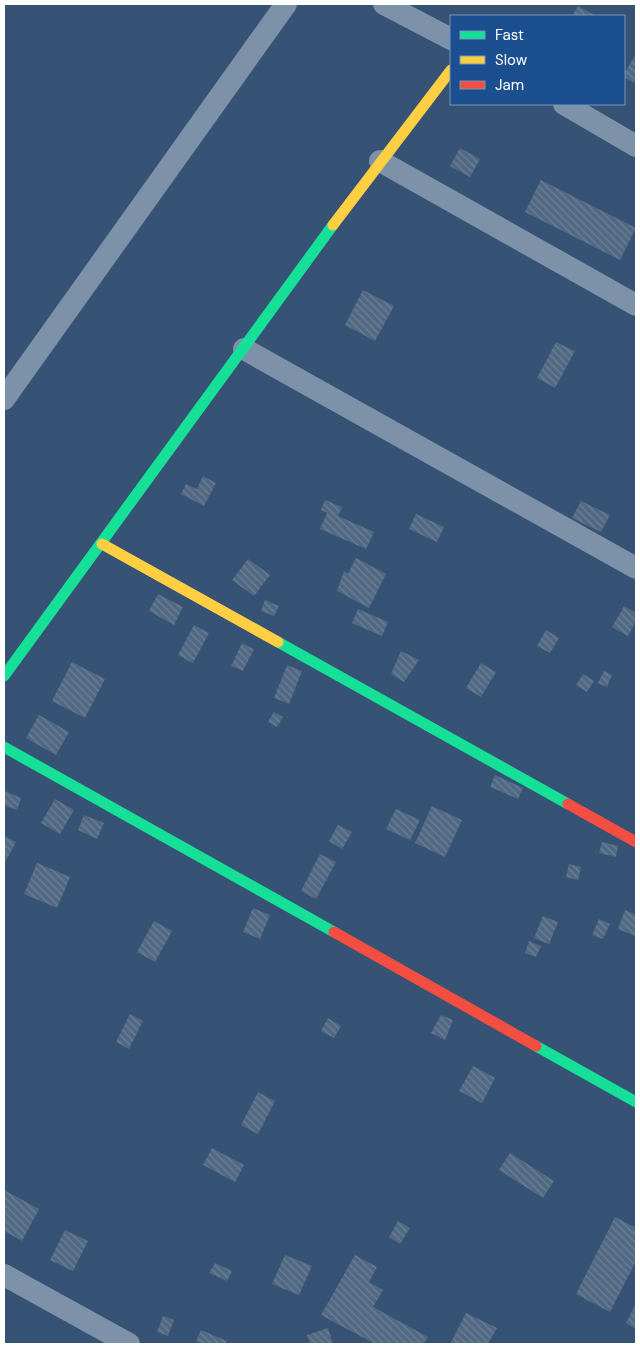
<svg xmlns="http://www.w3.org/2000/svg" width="640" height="1348" viewBox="0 0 640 1348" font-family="'DM Sans',sans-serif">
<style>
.building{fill:url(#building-back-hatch)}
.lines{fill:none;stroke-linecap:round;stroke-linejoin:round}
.street{stroke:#7d92a8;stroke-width:22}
.fast{stroke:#16e098;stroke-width:11}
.slow{stroke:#ffcf43;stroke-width:11}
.jam{stroke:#f24e42;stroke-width:11}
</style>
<defs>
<pattern id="building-back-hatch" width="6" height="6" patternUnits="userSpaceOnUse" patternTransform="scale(1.25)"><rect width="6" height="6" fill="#526984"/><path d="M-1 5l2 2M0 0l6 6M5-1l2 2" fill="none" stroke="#6c8096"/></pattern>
</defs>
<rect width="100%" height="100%" fill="#365274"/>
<path class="building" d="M578 6 596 16H572Z
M634 57 636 58V79L634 83 624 77V74Z
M460 148 480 159 470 177 450 166Z
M541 180 636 228 620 260 525 212Z
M363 290 394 306 375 341 345 325Z
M556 342 575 351 555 388 537 378Z
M203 476 216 483 204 506 181 494 186 484 197 489Z
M325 500 342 507 338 516 374 532 366 549 320 529 327 513 321 510Z
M581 501 610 515 601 532 572 518Z
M416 514 444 527 437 542 409 529Z
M356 558 386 574 369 608 337 591 344 571 348 574Z
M248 559 270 575 254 596 232 580Z
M158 594 183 607 174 625 149 611Z
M265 600 279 606 274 616 261 611Z
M624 606 636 613V621L628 636 612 627Z
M358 609 388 622 382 636 352 623Z
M194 625 209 633 193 663 178 655Z
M546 630 559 638 550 653 537 646Z
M242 643 254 649 243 671 231 666Z
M401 651 419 660 404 682 391 674Z
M72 662 105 679 85 718 52 701Z
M481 663 496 672 481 697 466 688Z
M287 665 302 671 289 704 274 698Z
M604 671 612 675 607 687 598 683Z
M583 674 594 681 587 692 576 685Z
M274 712 283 717 277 727 268 722Z
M39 715 69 732 56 755 26 738Z
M495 775 523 788 518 799 490 787Z
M5 791 21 798 17 810 4 805Z
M55 799 74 810 60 834 41 823Z
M432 806 462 820 445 857 415 843Z
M396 809 420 820 410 840 386 829Z
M84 815 104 823 97 839 78 830Z
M338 825 352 832 342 849 329 841Z
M4 836 16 842 4 864Z
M602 842 618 846 616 857 599 853Z
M320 854 336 862 316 899 301 891Z
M37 863 70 877 57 908 24 894Z
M569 864 581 867 578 880 566 877Z
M253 908 270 915 260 939 243 932Z
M625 910 636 915 635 936 618 929Z
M543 916 558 922 549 944 534 938Z
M599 919 610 924 603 939 592 935Z
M154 921 172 931 155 962 137 952Z
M529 941 541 946 536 957 525 953Z
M130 1014 143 1021 129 1049 116 1042Z
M441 1015 453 1020 445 1040 431 1033Z
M328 1018 341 1026 334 1038 321 1031Z
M473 1066 495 1078 482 1103 459 1091Z
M258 1092 275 1101 258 1134 241 1125Z
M212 1148 244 1165 235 1182 203 1165Z
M510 1153 554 1181 543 1198 499 1170Z
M4 1190 39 1209 22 1241 4 1231Z
M615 1217 636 1228V1261L610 1312 576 1294Z
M398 1221 410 1228 400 1244 389 1237Z
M65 1230 88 1241 73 1271 50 1260Z
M285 1255 312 1266 299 1295 272 1284Z
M355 1255 377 1267 369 1282 383 1290 373 1307 428 1337 423 1344H375L321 1315Z
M215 1263 232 1271 227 1281 209 1273Z
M636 1303V1329L626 1323Z
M466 1313 497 1328 488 1344H450Z
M163 1316 174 1320 168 1336 157 1332Z
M328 1328 333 1344H310L307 1335Z
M201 1330 227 1341 225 1344H202L196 1341Z"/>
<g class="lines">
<path class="street" d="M384 4 451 39
M564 104 636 146
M380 161 636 305
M244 349 636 568
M4 399 286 4
M4 1275 129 1344"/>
<path class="fast" d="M278 642 568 804
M4 676 333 225
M4 747 334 932
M536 1046 636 1102"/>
<path class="slow" d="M333 225 451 70
M102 544 278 642"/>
<path class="jam" d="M568 804 636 842
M334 932 536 1046"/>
</g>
<rect width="640" height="1348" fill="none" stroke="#ffffff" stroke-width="10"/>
<rect x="450" y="15" width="175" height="90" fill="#1b4f8f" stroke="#7695bc"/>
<rect x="460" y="31" width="25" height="8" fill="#16e098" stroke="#7695bc"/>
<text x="495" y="40" font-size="15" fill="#ffffff">Fast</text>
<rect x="460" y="56" width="25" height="8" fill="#ffcf43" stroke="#7695bc"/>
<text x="495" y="65" font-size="15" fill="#ffffff">Slow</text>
<rect x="460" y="81" width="25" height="8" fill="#f24e42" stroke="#7695bc"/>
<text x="495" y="90" font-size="15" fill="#ffffff">Jam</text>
</svg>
